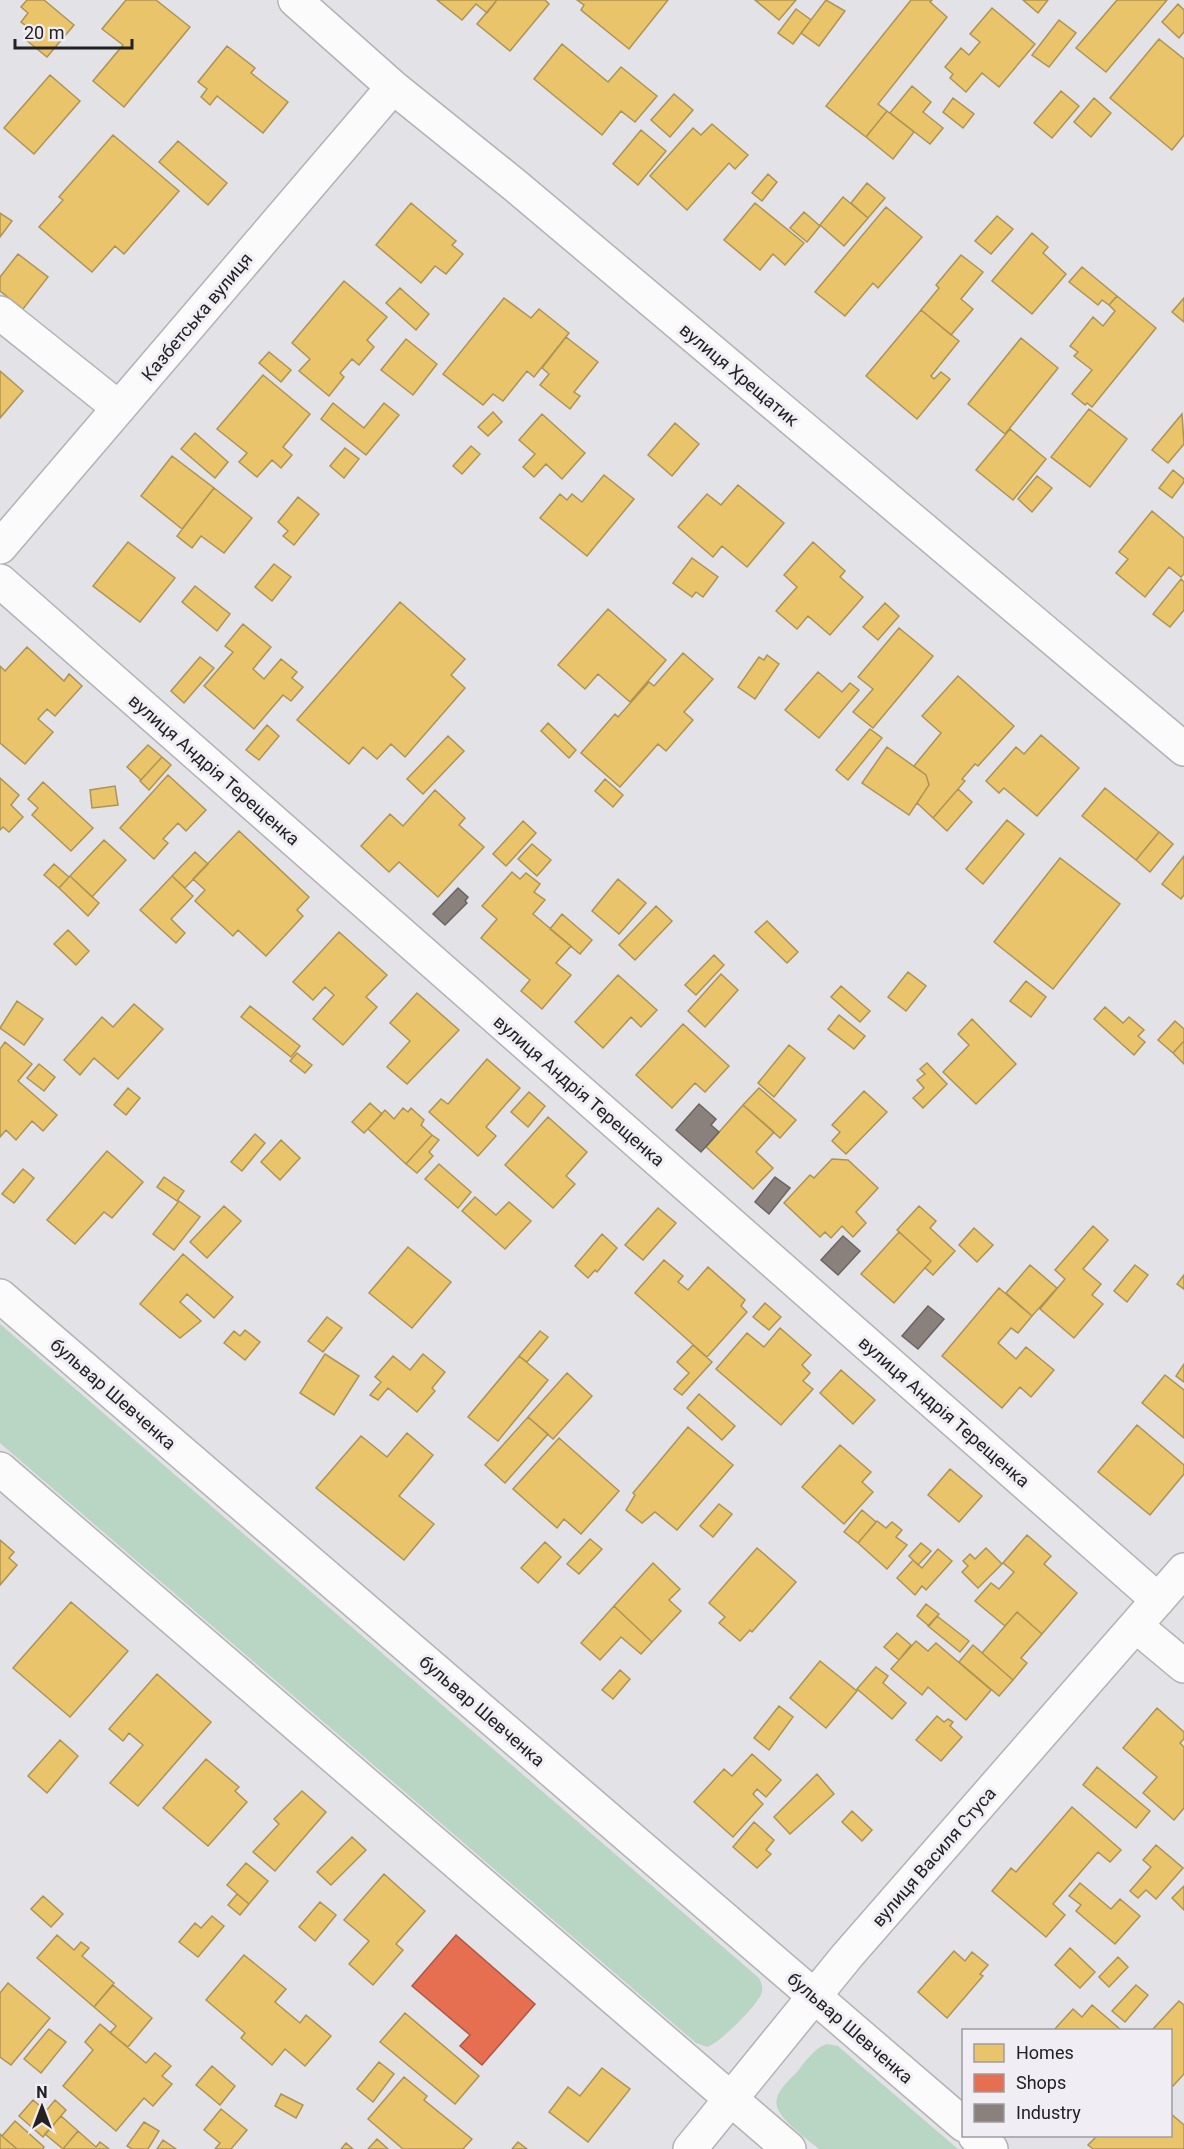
<svg xmlns="http://www.w3.org/2000/svg" width="1184" height="2149" viewBox="0 0 1184 2149" font-family="Roboto,sans-serif">
<style>
.green{fill:#b9d5c4}
.homes{fill:#e9c46a;stroke:#ad9355;stroke-width:1.5}
.shops{fill:#e76f51;stroke:#ac5843;stroke-width:1.5}
.industry{fill:#8a817c;stroke:#6b6461;stroke-width:1.5}
.lines{fill:none;stroke-linecap:round;stroke-linejoin:round}
.minor-casing{stroke:#b2b1b3;stroke-width:36}
.major-casing{stroke:#b2b1b3;stroke-width:36}
.minor{stroke:#fbfbfb;stroke-width:33}
.major{stroke:#fbfbfb;stroke-width:33}
.labels{text-anchor:middle;stroke-width:6;stroke-linejoin:round;paint-order:stroke}
.street-label{font-size:18px;fill:#222123;stroke:#f0eef4}
</style>
<rect width="100%" height="100%" fill="#e3e2e6"/>
<path class="green" d="M0 1324 759 1978C761 1982 763 1986 762 1992 759 2004 719 2044 707 2047L696 2043 0 1443Z
M827 2044 838 2046 846 2053 958 2149H819C808 2139 771 2115 777 2098 780 2088 790 2079 797 2072 806 2061 814 2048 827 2044Z"/>
<path class="homes" d="M27 0H44L74 25 47 57 26 40 33 31 21 22 28 13 21 7Z
M126 0H156L190 27 124 107 93 81 123 45 102 29Z
M437 0H497L487 13 476 4 462 20Z
M497 0H545L549 4 510 51 477 24Z
M577 0H668L629 49 581 10 584 5Z
M755 0H796L779 20Z
M826 0 845 11 819 46 801 33Z
M911 0H932L930 2 947 17 878 104 887 111 866 137 826 106Z
M1023 0H1048L1038 13Z
M1117 0H1167L1106 72 1076 48Z
M1178 4 1184 10V32L1179 38 1162 22Z
M992 8 1035 44 999 87 982 73 966 92 950 78 953 74 945 67 961 48 969 55 980 42 970 34Z
M796 9 811 20 793 44 778 33Z
M1059 20 1076 33 1049 67 1032 55Z
M1159 39 1184 59V135L1172 150 1110 98Z
M562 44 608 82 621 67 657 96 635 122 621 111 602 135 534 79Z
M227 46 255 68 251 73 288 102 263 133 217 96 210 105 201 97 207 89 198 82Z
M50 75 80 101 34 154 4 128Z
M912 86 931 102 923 112 943 128 930 144 890 113Z
M1061 91 1079 106 1052 138 1034 123Z
M674 94 693 110 670 137 651 120Z
M953 98 974 114 963 128 943 112Z
M1094 98 1111 113 1091 137 1074 122Z
M887 111 914 132 893 159 866 137Z
M712 124 748 155 735 169 729 163 687 210 650 176 693 128 701 135Z
M641 130 666 151 638 185 613 164Z
M113 135 179 191 124 254 115 246 92 272 39 227 63 200 59 197Z
M178 141 227 183 208 205 159 162Z
M768 174 777 182 762 201 752 193Z
M867 183 885 198 868 218 851 203Z
M843 197 868 218 844 246 820 225Z
M411 203 456 241 452 245 463 254 446 274 435 266 421 283 376 245Z
M755 203 804 243 785 265 773 254 760 270 724 240Z
M886 207 922 237 878 288 873 283 845 316 815 292Z
M804 212 820 226 807 242 790 228Z
M0 213 12 221 0 237Z
M997 216 1013 229 991 254 975 241Z
M1032 233 1048 247 1043 253 1066 274 1032 314 992 281Z
M18 254 48 277 23 309 0 291V277Z
M961 255 983 272 961 299 973 309 951 335 921 310 939 288 936 285Z
M1082 267 1117 296 1109 305 1102 300 1098 305 1069 282Z
M344 281 387 317 367 340 374 347 359 365 352 359 340 373 344 377 329 396 299 371 310 359 292 343Z
M400 288 429 314 416 330 386 303Z
M1117 296 1156 328 1092 407 1087 403 1085 405 1072 394 1092 370 1074 356 1078 352 1070 346 1093 317 1103 326 1115 311 1109 305Z
M504 298 531 318 539 309 569 333 534 377 527 371 503 401 493 394 483 405 443 374Z
M1184 298V322L1172 312Z
M921 310 959 341 931 376 934 379 941 372 950 379 917 419 866 376Z
M566 337 598 362 574 392 580 396 570 409 540 385 549 374 542 368Z
M1021 338 1058 368 1005 434 968 404Z
M406 339 437 364 413 395 381 370Z
M269 352 291 370 281 382 259 363Z
M0 371 23 391 0 418Z
M263 375 310 414 283 447 292 455 281 468 272 460 257 477 239 462 247 453 217 429Z
M333 403 364 428 384 403 399 415 366 455 321 419Z
M1089 409 1127 439 1090 487 1051 457Z
M493 412 502 422 488 436 478 427Z
M542 414 585 453 562 479 546 464 534 477 523 467 535 454 519 440Z
M1182 414 1184 444 1168 463 1152 450Z
M675 423 699 444 672 476 648 455Z
M1010 429 1046 459 1013 500 976 470Z
M195 433 228 462 215 478 181 449Z
M471 446 480 454 462 474 453 466Z
M345 448 359 459 344 478 330 466Z
M172 456 214 488 182 529 141 496Z
M1173 470 1184 479V482L1172 498 1159 488Z
M604 475 634 499 587 556 540 518 560 494 567 500 572 494 582 502Z
M1037 476 1052 488 1032 512 1018 499Z
M738 485 784 523 747 567 722 546 713 557 678 527 707 494 721 505Z
M214 488 252 518 224 553 201 536 192 548 177 536Z
M298 497 319 514 294 545 283 536 288 531 278 522Z
M1152 511 1184 538V574L1181 577 1169 567 1145 597 1116 573 1128 559 1119 552Z
M128 542 175 578 140 622 93 586Z
M813 542 845 571 840 577 863 597 830 635 808 616 797 629 776 611 797 587 784 575Z
M692 558 718 577 703 597 696 592 692 597 673 583Z
M274 564 291 577 272 601 255 587Z
M1181 579 1184 582V610L1170 627 1153 614Z
M195 586 230 614 217 631 182 602Z
M400 602 465 659 451 675 465 688 405 757 391 744 377 759 363 747 349 764 297 720Z
M885 603 899 616 878 640 863 627Z
M608 609 666 660 630 702 598 674 585 689 558 665Z
M243 624 271 647 253 669 264 679 281 659 297 672 292 678 303 687 291 701 283 695 254 729 204 686 233 652 225 646Z
M899 628 933 656 873 728 853 712 873 689 858 677Z
M27 647 64 681 69 674 82 686 55 716 47 709 38 719 53 732 25 764 0 743V666L5 671Z
M683 653 713 679 684 712 693 720 666 751 658 744 620 787 581 753 615 714 618 717 649 682 654 686Z
M767 655 779 664 755 699 738 687 759 657 764 660Z
M200 657 214 668 184 703 171 691Z
M818 672 842 692 850 683 859 690 819 738 785 710Z
M958 676 1014 726 978 766 975 764 962 779 965 781 933 818 917 803 929 785 926 775 914 766 941 733 922 716Z
M548 723 576 750 569 758 541 731Z
M267 725 279 736 259 760 246 750Z
M870 729 882 738 848 780 836 770Z
M1041 735 1079 768 1037 816 1004 788 999 793 986 781 1016 747 1024 754Z
M448 736 464 751 423 794 407 779Z
M148 745 162 757 141 780 127 767Z
M887 747 926 775 929 785 909 815 862 783Z
M162 757 171 765 149 790 140 781Z
M168 775 206 810 186 831 178 823 163 839 168 843 154 859 120 828Z
M0 778 19 795 11 805 23 817 9 832 3 827 0 830Z
M605 779 623 795 613 807 595 791Z
M43 782 93 828 71 851 32 815 38 808 28 799Z
M115 786 118 805 92 808 90 790Z
M1105 788 1159 832 1136 860 1082 816Z
M958 789 972 802 947 831 933 818Z
M435 790 465 818 459 825 484 847 438 897 399 862 389 872 361 846 390 814 403 826Z
M1007 820 1024 834 983 884 966 869Z
M523 821 536 833 506 866 493 854Z
M239 831 309 897 297 910 303 916 266 956 238 930 233 936 195 901 205 890 193 879Z
M1159 832 1173 844 1150 872 1136 860Z
M104 840 126 860 92 897 70 876Z
M532 844 551 860 537 876 518 859Z
M195 852 208 864 185 888 172 876Z
M1184 856V895L1181 899 1162 884Z
M1060 858 1120 904 1053 989 994 942Z
M54 864 69 877 59 888 44 875Z
M512 872 520 879 526 873 540 884 534 892 545 900 533 914 571 946 556 963 571 975 542 1009 521 991 530 980 481 938 497 919 482 906Z
M70 876 99 903 88 916 59 888Z
M172 876 193 896 171 919 185 933 176 943 140 910Z
M618 879 646 903 619 934 592 911Z
M656 906 672 921 635 960 619 945Z
M562 914 592 940 580 954 550 929Z
M767 921 798 952 787 963 755 932Z
M68 930 89 951 76 965 54 944Z
M339 932 387 975 366 997 377 1007 343 1045 313 1019 334 995 325 987 313 1000 293 982Z
M714 955 724 965 696 995 685 985Z
M908 972 926 986 906 1011 888 997Z
M721 974 738 990 705 1027 688 1011Z
M618 975 657 1010 641 1027 631 1017 603 1048 575 1022Z
M1026 981 1046 997 1031 1017 1010 1001Z
M841 986 870 1011 860 1022 831 997Z
M417 993 459 1030 407 1084 387 1067 410 1041 390 1023Z
M17 1001 43 1019 24 1045 0 1028Z
M134 1004 163 1029 118 1079 94 1058 80 1075 64 1060 102 1017 113 1027Z
M250 1006 300 1046 291 1057 241 1017Z
M1105 1007 1123 1023 1129 1017 1144 1030 1138 1036 1145 1042 1134 1055 1094 1019Z
M839 1015 865 1036 854 1049 828 1029Z
M972 1019 1016 1064 976 1104 943 1072 969 1045 958 1034Z
M1175 1021 1184 1029V1041L1173 1053 1158 1040Z
M683 1024 729 1066 705 1092 695 1083 672 1108 636 1075Z
M1184 1041V1064L1173 1053Z
M5 1042 32 1064 18 1081 57 1115 43 1131 32 1121 16 1140 6 1130 0 1137V1049Z
M789 1045 805 1058 774 1097 758 1083Z
M297 1053 312 1065 305 1073 290 1061Z
M487 1059 520 1088 486 1127 496 1136 478 1156 429 1112 441 1099 448 1104Z
M927 1063 947 1084 923 1108 913 1098 924 1088 917 1080 925 1074 920 1069Z
M39 1064 55 1077 44 1091 27 1078Z
M128 1088 140 1098 126 1115 114 1105Z
M759 1088 796 1120 780 1138 743 1105Z
M864 1091 887 1112 846 1154 832 1141 840 1132 832 1125Z
M529 1092 545 1106 528 1127 511 1112Z
M370 1103 382 1114 364 1133 352 1122Z
M743 1105 774 1132 756 1152 773 1168 753 1189 706 1147Z
M403 1108 408 1112 411 1108 424 1120 421 1125 432 1135 406 1164 368 1129 385 1110 394 1119Z
M548 1117 587 1152 566 1176 575 1184 553 1208 505 1165Z
M255 1134 265 1143 242 1171 231 1162Z
M432 1135 439 1140 429 1152 433 1156 417 1173 406 1164Z
M281 1140 300 1158 280 1180 261 1162Z
M107 1151 143 1182 112 1218 104 1212 75 1244 47 1220Z
M832 1159 848 1160 878 1188 856 1212 866 1223 853 1237 842 1226 831 1238 825 1232 820 1237 784 1203 810 1175 814 1178Z
M439 1164 471 1192 458 1208 425 1179Z
M23 1169 34 1178 14 1203 2 1194Z
M164 1177 184 1191 177 1201 157 1187Z
M475 1197 496 1215 509 1202 531 1221 505 1249 462 1211Z
M179 1201 200 1217 174 1250 153 1234Z
M224 1206 241 1221 207 1258 190 1242Z
M919 1206 936 1221 930 1228 955 1251 933 1275 925 1268 931 1261 897 1230Z
M658 1208 676 1223 643 1260 625 1245Z
M1093 1226 1108 1240 1083 1269 1101 1284 1092 1295 1103 1304 1074 1338 1040 1309 1065 1279 1055 1270Z
M974 1228 993 1245 977 1262 959 1245Z
M899 1232 931 1261 894 1303 861 1274Z
M602 1234 617 1248 597 1272 595 1270 588 1278 575 1266Z
M408 1247 451 1282 412 1328 369 1293Z
M183 1254 233 1297 214 1318 187 1294 180 1302 201 1321 180 1338 140 1304Z
M664 1260 683 1276 678 1282 688 1290 708 1267 745 1300 741 1306 747 1312 707 1357 635 1293Z
M1030 1265 1057 1288 1032 1316 1006 1293Z
M1135 1265 1148 1275 1127 1302 1114 1291Z
M1184 1275V1289L1177 1284Z
M999 1288 1032 1316 1018 1333 1011 1328 998 1343 1016 1359 1026 1347 1054 1370 1031 1397 1020 1387 1002 1408 942 1356Z
M765 1303 781 1317 769 1330 753 1317Z
M327 1317 342 1328 323 1352 308 1341Z
M780 1328 811 1355 802 1365 810 1373 803 1381 813 1389 781 1425 716 1369 747 1333 764 1347Z
M245 1330 260 1342 245 1360 224 1343 234 1331 240 1336Z
M540 1331 548 1337 527 1362 519 1356Z
M693 1345 712 1362 682 1395 674 1389 689 1373 677 1362Z
M325 1354 359 1376 334 1415 300 1393Z
M423 1354 445 1372 432 1388 435 1391 417 1412 388 1388 378 1400 370 1395 381 1382 375 1377 393 1356 410 1370Z
M519 1356 548 1380 498 1441 468 1417Z
M1184 1364V1382L1176 1376Z
M841 1370 875 1400 853 1424 820 1393Z
M567 1373 592 1396 553 1439 528 1417Z
M1165 1375 1184 1390V1438L1142 1403Z
M699 1394 735 1426 722 1440 687 1408Z
M528 1417 548 1434 505 1483 485 1465Z
M1137 1425 1184 1465V1474L1150 1515 1098 1472Z
M688 1427 733 1465 677 1530 655 1512 642 1523 626 1510 635 1495 633 1493Z
M407 1433 433 1455 399 1496 434 1524 404 1560 316 1488 361 1436 387 1457Z
M559 1438 619 1491 581 1534 564 1519 557 1528 513 1489Z
M840 1445 871 1472 862 1482 873 1492 844 1524 802 1487Z
M950 1469 982 1496 959 1522 928 1495Z
M719 1504 732 1514 713 1537 700 1526Z
M862 1510 876 1522 858 1543 844 1532Z
M877 1521 886 1528 892 1522 902 1530 896 1537 907 1545 887 1569 858 1543Z
M1027 1535 1051 1556 1044 1564 1077 1593 1042 1634 1017 1612 1005 1626 975 1601 991 1583 999 1589 1014 1572 1003 1563Z
M590 1539 602 1549 579 1574 567 1564Z
M0 1540 14 1552 9 1558 17 1565 0 1585Z
M545 1542 561 1557 538 1583 521 1568Z
M921 1543 931 1551 918 1565 909 1556Z
M757 1548 796 1582 752 1632 750 1630 740 1641 719 1623 725 1617 709 1603Z
M986 1548 1002 1564 978 1588 962 1572 968 1566 963 1561 970 1554 975 1559Z
M938 1549 952 1561 926 1590 922 1586 915 1595 897 1578 913 1560 922 1568Z
M653 1563 680 1589 669 1600 681 1611 652 1642 614 1606Z
M71 1602 128 1651 70 1717 13 1668Z
M926 1604 939 1614 929 1626 917 1616Z
M614 1606 652 1642 641 1654 621 1637 600 1660 581 1643Z
M1017 1612 1042 1634 1021 1658 1027 1663 1013 1680 982 1653Z
M937 1616 969 1641 960 1652 928 1626Z
M897 1633 911 1645 899 1660 884 1647Z
M916 1641 928 1651 936 1643 991 1690 966 1720 928 1687 922 1695 891 1669Z
M973 1645 1013 1680 999 1696 959 1662Z
M820 1661 857 1691 826 1728 790 1698Z
M876 1667 888 1676 883 1683 906 1703 892 1719 857 1689Z
M620 1670 630 1679 613 1699 602 1690Z
M157 1674 211 1722 138 1806 110 1783 143 1745 129 1733 123 1741 109 1729Z
M779 1706 793 1717 769 1750 754 1738Z
M1157 1708 1184 1732V1739L1180 1743 1184 1747V1808L1174 1820 1143 1793 1157 1777 1123 1748Z
M937 1716 944 1722 948 1719 953 1722 950 1726 962 1737 941 1761 916 1740Z
M60 1740 78 1756 47 1793 28 1776Z
M752 1754 781 1780 766 1797 757 1789 753 1794 763 1804 733 1837 694 1802 724 1769 732 1776Z
M206 1759 239 1787 235 1791 247 1802 208 1846 163 1808Z
M1097 1767 1150 1811 1136 1828 1083 1785Z
M817 1774 834 1794 790 1834 774 1817Z
M302 1791 326 1812 275 1871 253 1852 279 1824 274 1819Z
M1072 1807 1121 1850 1110 1862 1098 1852 1053 1904 1065 1915 1046 1937 992 1891 1011 1868 1016 1872Z
M852 1811 872 1830 862 1841 842 1822Z
M754 1822 774 1840 766 1850 771 1854 757 1868 733 1847Z
M352 1837 366 1850 331 1885 317 1872Z
M1156 1845 1183 1868 1156 1899 1146 1890 1138 1898 1130 1891 1151 1867 1143 1860Z
M246 1863 268 1881 249 1904 227 1885Z
M384 1874 425 1911 396 1944 403 1950 373 1985 349 1964 369 1941 344 1920Z
M1080 1883 1111 1909 1120 1899 1140 1916 1115 1944 1076 1911 1081 1905 1069 1896Z
M1184 1886V1910L1172 1898Z
M237 1894 249 1904 240 1915 228 1905Z
M43 1896 63 1914 51 1927 31 1909Z
M320 1902 336 1915 315 1941 299 1927Z
M212 1916 224 1926 198 1957 179 1942 195 1923 201 1928Z
M57 1935 74 1950 81 1942 89 1948 82 1956 114 1983 94 2007 37 1958Z
M1070 1948 1095 1972 1080 1988 1055 1965Z
M954 1951 965 1961 972 1952 988 1965 980 1974 983 1976 947 2018 918 1992Z
M244 1955 286 1989 275 2002 300 2023 306 2015 331 2036 305 2066 285 2049 272 2065 241 2038 245 2033 206 2000Z
M1118 1957 1128 1967 1109 1987 1099 1977Z
M8 1983 50 2018 11 2065 0 2057V1993Z
M113 1985 152 2018 128 2047 110 2033 116 2026 94 2007Z
M1136 1985 1148 1995 1125 2022 1112 2011Z
M1179 2001 1184 2005V2074L1173 2086 1170 2084V2030H1152Z
M1092 2005 1121 2030H1054L1073 2009 1082 2017Z
M405 2013 479 2076 455 2104 380 2042Z
M100 2024 146 2063 155 2053 171 2066 162 2076 172 2084 153 2106 144 2098 116 2131 63 2086 93 2050 85 2042Z
M49 2029 66 2042 41 2073 24 2059Z
M379 2062 394 2074 373 2102 357 2089Z
M212 2066 235 2086 220 2105 196 2085Z
M602 2068 630 2089 588 2142 549 2112 568 2087 580 2096Z
M404 2077 427 2096 424 2100 472 2139 463 2149H403L368 2119Z
M281 2094 303 2105 296 2118 275 2106Z
M33 2100 46 2111 55 2100 66 2110 43 2137 19 2116Z
M221 2109 247 2130 231 2149H215L220 2143 204 2130Z
M1170 2113 1184 2125V2149H1093L1088 2145 1097 2136H1170Z
M61 2116 78 2131 63 2149 45 2134Z
M15 2121 44 2147 43 2149H17L2 2136Z
M144 2122 159 2131 148 2149H132L127 2146Z
M78 2131 96 2147 100 2142 109 2149H63Z
M0 2134 2 2136 17 2149H0Z
M377 2139 388 2149H368Z
M163 2140 176 2149H157Z
M518 2142 527 2149H512Z
M346 2143 353 2149H341Z"/>
<path class="shops" d="M456 1935 535 2004 482 2065 460 2046 470 2035 412 1986Z"/>
<path class="industry" d="M458 888 468 897 465 901 467 903 445 925 433 914Z
M699 1104 716 1119 711 1125 719 1132 701 1152 676 1130Z
M775 1177 790 1188 769 1214 755 1202Z
M843 1236 860 1251 838 1275 821 1260Z
M928 1306 944 1319 918 1349 902 1336Z"/>
<g class="lines">
<g class="minor-casing">
<path id="minor" d="M295 0 393 87 517 187 1184 749
M0 313 119 408
M0 547 393 87
M0 581 1158 1600
M1136 1626 1184 1666
M690 2149 847 1956 1184 1570"/>
</g>
<g class="major-casing">
<path id="major" d="M0 1296 964 2125
M0 1469 789 2149
M975 2136 991 2149"/>
</g>
<use href="#minor" class="minor"/>
<use href="#major" class="major"/>
</g>
<g class="labels">
<g class="street-label">
<text transform="translate(197 317) rotate(-50)" y="6">Казбетська вулиця</text>
<text transform="translate(739 375) rotate(40)" y="6">вулиця Хрещатик</text>
<text transform="translate(214 770) rotate(41)" y="6">вулиця Андрія Терещенка</text>
<text transform="translate(579 1091) rotate(41)" y="6">вулиця Андрія Терещенка</text>
<text transform="translate(113 1394) rotate(41)" y="6">бульвар Шевченка</text>
<text transform="translate(944 1412) rotate(41)" y="6">вулиця Андрія Терещенка</text>
<text transform="translate(482 1711) rotate(41)" y="6">бульвар Шевченка</text>
<text transform="translate(934 1857) rotate(-49)" y="6">вулиця Василя Стуса</text>
<text transform="translate(850 2028) rotate(41)" y="6">бульвар Шевченка</text>
</g>
</g>
<rect x="962" y="2029" width="210" height="108" fill="#f0eef4" stroke="#9e9ca0" stroke-width="1.5"/>
<rect x="974" y="2044" width="30" height="18" fill="#e9c46a" stroke="#9e9ca0" stroke-width="1.5"/>
<text x="1016" y="2059" font-size="18" fill="#222123">Homes</text>
<rect x="974" y="2074" width="30" height="18" fill="#e76f51" stroke="#9e9ca0" stroke-width="1.5"/>
<text x="1016" y="2089" font-size="18" fill="#222123">Shops</text>
<rect x="974" y="2104" width="30" height="18" fill="#8a817c" stroke="#9e9ca0" stroke-width="1.5"/>
<text x="1016" y="2119" font-size="18" fill="#222123">Industry</text>
<g transform="translate(42 2107)" stroke="#f0eef4" stroke-width="4.5" paint-order="stroke">
<path d="M0-4.5L10 22L0 15L-10 22Z" fill="#222123"/>
<text y="-9" font-size="16" font-weight="bold" text-anchor="middle" fill="#222123">N</text>
</g>
<path d="M15 39v9h117v-9" fill="none" stroke="#222123" stroke-width="3"/>
<text x="24" y="39" font-size="18" fill="#222123" stroke="#f0eef4" stroke-width="4.5" paint-order="stroke">20 m</text>
</svg>
